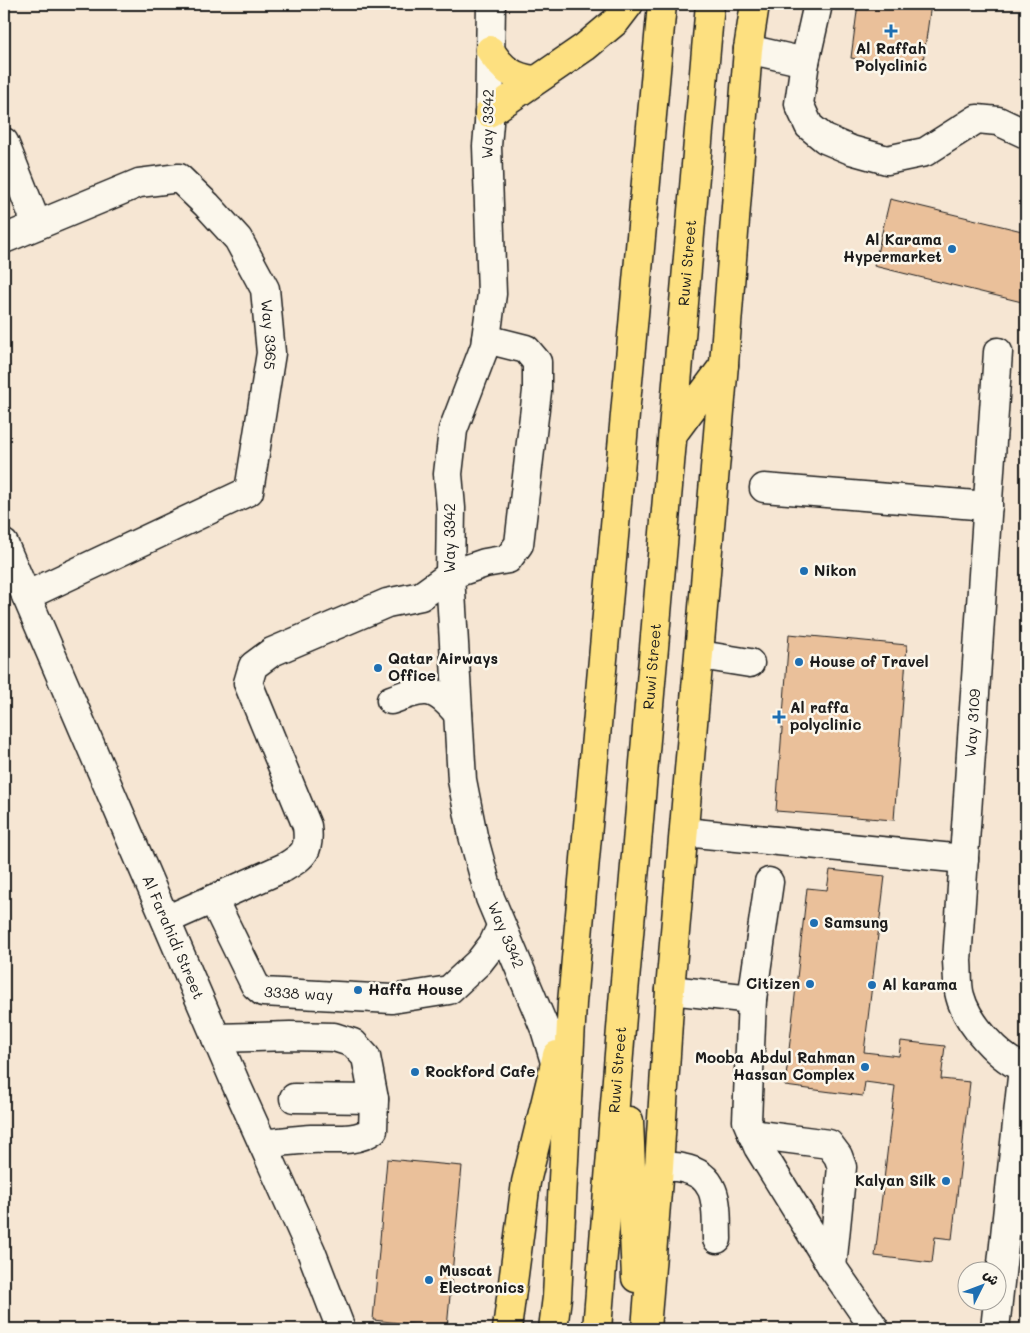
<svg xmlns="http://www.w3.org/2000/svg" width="1030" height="1333" viewBox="0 0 1030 1333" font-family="Mali,'Playpen Sans Arabic',sans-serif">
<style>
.building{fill:#eac09a;stroke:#1c1c1c}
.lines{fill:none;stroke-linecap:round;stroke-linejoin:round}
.minor-casing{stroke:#1c1c1c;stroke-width:31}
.major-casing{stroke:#1c1c1c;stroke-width:31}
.minor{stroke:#fbf7ec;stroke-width:28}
.major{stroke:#fde080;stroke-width:28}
.poi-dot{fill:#1f6fb2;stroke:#fbf7ec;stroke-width:2}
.labels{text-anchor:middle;stroke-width:5;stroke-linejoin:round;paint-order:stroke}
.poi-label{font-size:15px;font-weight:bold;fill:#1c1c1c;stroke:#fbf7ec;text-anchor:start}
.street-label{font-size:15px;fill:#1c1c1c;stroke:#fbf7ec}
</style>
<rect width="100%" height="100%" fill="#f6e6d3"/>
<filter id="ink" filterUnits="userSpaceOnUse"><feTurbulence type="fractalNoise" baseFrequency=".02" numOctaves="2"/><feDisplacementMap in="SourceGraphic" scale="10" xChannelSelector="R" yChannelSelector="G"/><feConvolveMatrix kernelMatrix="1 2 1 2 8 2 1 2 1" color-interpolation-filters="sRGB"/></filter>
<g filter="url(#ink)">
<path class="building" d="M858 4H931L922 69 851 58Z
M890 199 1026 232V303L874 266Z
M789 634 907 645 894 820 776 811Z
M830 870 885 876 864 1052 899 1056 901 1041 945 1046 941 1079 970 1082 952 1239 935 1237 932 1263 875 1256 895 1086 865 1082 863 1096 785 1086 807 888 827 890Z
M387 1159 462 1166 447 1328 373 1320Z"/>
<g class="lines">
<g class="minor-casing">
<g id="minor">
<path id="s1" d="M491 4 489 123 487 146 492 294 485 346 453 430 448 474 451 508 450 575 462 780 473 836 490 898 545 1029 555 1062"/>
<path d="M818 4 805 62 799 104 809 126 825 139 851 150 887 160 925 152 977 119 998 121 1026 134"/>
<path d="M748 49 805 62"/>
<path d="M4 142 37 225"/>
<path id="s2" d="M4 239 139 183 179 178 207 205 238 239 265 289 271 353 249 491 26 596"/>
<path d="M998 352 957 961C958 972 957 986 960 996 967 1023 1000 1060 1026 1069"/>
<path d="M764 488 988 506"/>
<path id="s3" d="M4 544 236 1084 311 1251 341 1329"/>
<path d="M700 655 750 663"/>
<path d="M391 700C425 687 434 685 458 714"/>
<path d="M684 832 964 859"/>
<path d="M769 882 752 999 747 1121 758 1147 832 1267 875 1329"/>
<path id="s4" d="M213 899 255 985 263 992 392 999 449 990 479 962 493 944 501 927"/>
<path d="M166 920 285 867C305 855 310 850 307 826L248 683 253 666 272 652 387 603 421 596 450 575 485 563 508 559 519 544 537 391V362L526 349 486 339"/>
<path d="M670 990 752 999"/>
<path d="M216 1038 290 1036 334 1037 353 1043 366 1057 374 1099 373 1130C356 1143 331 1138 311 1139 295 1140 279 1142 263 1144"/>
<path d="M294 1098 374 1099"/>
<path d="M752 1134 829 1144 838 1156 842 1167 832 1267"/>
<path d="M659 1167C667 1167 675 1166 682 1168 721 1175 716 1209 717 1239"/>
<path d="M995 1329 1023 1068"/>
</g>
</g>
<g class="major-casing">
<g id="major">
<path d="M490 50C501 68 513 78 535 80"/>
<path d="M489 113 585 47 616 21 629 4"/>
<path d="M673 434 724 365"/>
<path d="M629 1121 636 1278"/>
<path d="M507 1329 526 1182 557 1055"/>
<path d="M553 1329 557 1297 572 1003 662 4"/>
<path id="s5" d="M597 1329 623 1004 710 4"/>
<path d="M646 1329 659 1167 670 990 724 364 748 49 755 4"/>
</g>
</g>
<use href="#minor" class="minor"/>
<use href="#major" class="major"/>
</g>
</g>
<g class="poi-dot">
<path d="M888.5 23.5h5v5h5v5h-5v5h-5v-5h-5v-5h5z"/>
<circle cx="952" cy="249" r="5"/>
<circle cx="804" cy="571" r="5"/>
<circle cx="799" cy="662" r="5"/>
<circle cx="378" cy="668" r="5"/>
<path d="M776.5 709.5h5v5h5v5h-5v5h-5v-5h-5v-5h5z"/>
<circle cx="814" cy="923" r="5"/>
<circle cx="810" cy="984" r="5"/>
<circle cx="872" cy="985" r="5"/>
<circle cx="358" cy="990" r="5"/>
<circle cx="865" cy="1067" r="5"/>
<circle cx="415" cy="1072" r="5"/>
<circle cx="946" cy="1181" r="5"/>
<circle cx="429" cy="1280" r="5"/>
</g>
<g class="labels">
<g class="poi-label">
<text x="891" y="54" text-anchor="middle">Al Raffah<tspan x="891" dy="17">Polyclinic</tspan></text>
<text x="942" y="245" text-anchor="end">Al Karama<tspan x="942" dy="17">Hypermarket</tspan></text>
<text x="814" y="576">Nikon</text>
<text x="388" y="664">Qatar Airways<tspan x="388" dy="17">Office</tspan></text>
<text x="809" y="667">House of Travel</text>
<text x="790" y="713">Al raffa<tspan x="790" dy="17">polyclinic</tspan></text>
<text x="824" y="928">Samsung</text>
<text x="800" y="989" text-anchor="end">Citizen</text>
<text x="882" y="990">Al karama</text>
<text x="368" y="995">Haffa House</text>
<text x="855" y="1063" text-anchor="end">Mooba Abdul Rahman<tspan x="855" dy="17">Hassan Complex</tspan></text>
<text x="425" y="1077">Rockford Cafe</text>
<text x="936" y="1186" text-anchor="end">Kalyan Silk</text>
<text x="439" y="1276">Muscat<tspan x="439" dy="17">Electronics</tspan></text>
</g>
<g class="street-label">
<text transform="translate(488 124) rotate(-89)" y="5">Way 3342</text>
<text dy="5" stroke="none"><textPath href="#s5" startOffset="1070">Ruwi Street</textPath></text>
<text dy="5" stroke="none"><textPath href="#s2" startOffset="374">Way 3365</textPath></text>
<text transform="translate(450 538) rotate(-90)" y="5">Way 3342</text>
<text dy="5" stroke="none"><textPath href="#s5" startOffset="665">Ruwi Street</textPath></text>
<text transform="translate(973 723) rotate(-86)" y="5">Way 3109</text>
<text dy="5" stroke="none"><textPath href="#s3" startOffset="428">Al Farahidi Street</textPath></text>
<text dy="5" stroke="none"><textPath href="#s1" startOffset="945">Way 3342</textPath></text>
<text dy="5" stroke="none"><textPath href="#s4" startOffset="142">3338 way</textPath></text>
<text dy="5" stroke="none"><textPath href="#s5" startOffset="260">Ruwi Street</textPath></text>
</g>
</g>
<rect width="1030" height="1333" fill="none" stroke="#fbf7ec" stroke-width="20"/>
<rect x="10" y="10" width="1010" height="1313" fill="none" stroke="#1c1c1c" stroke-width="2" filter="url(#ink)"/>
<g transform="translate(982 1286) rotate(48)"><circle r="24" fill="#fbf7ec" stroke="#a29f99"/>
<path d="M0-4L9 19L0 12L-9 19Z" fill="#1f6fb2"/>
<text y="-8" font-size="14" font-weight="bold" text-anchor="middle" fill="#1c1c1c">ش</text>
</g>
</svg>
